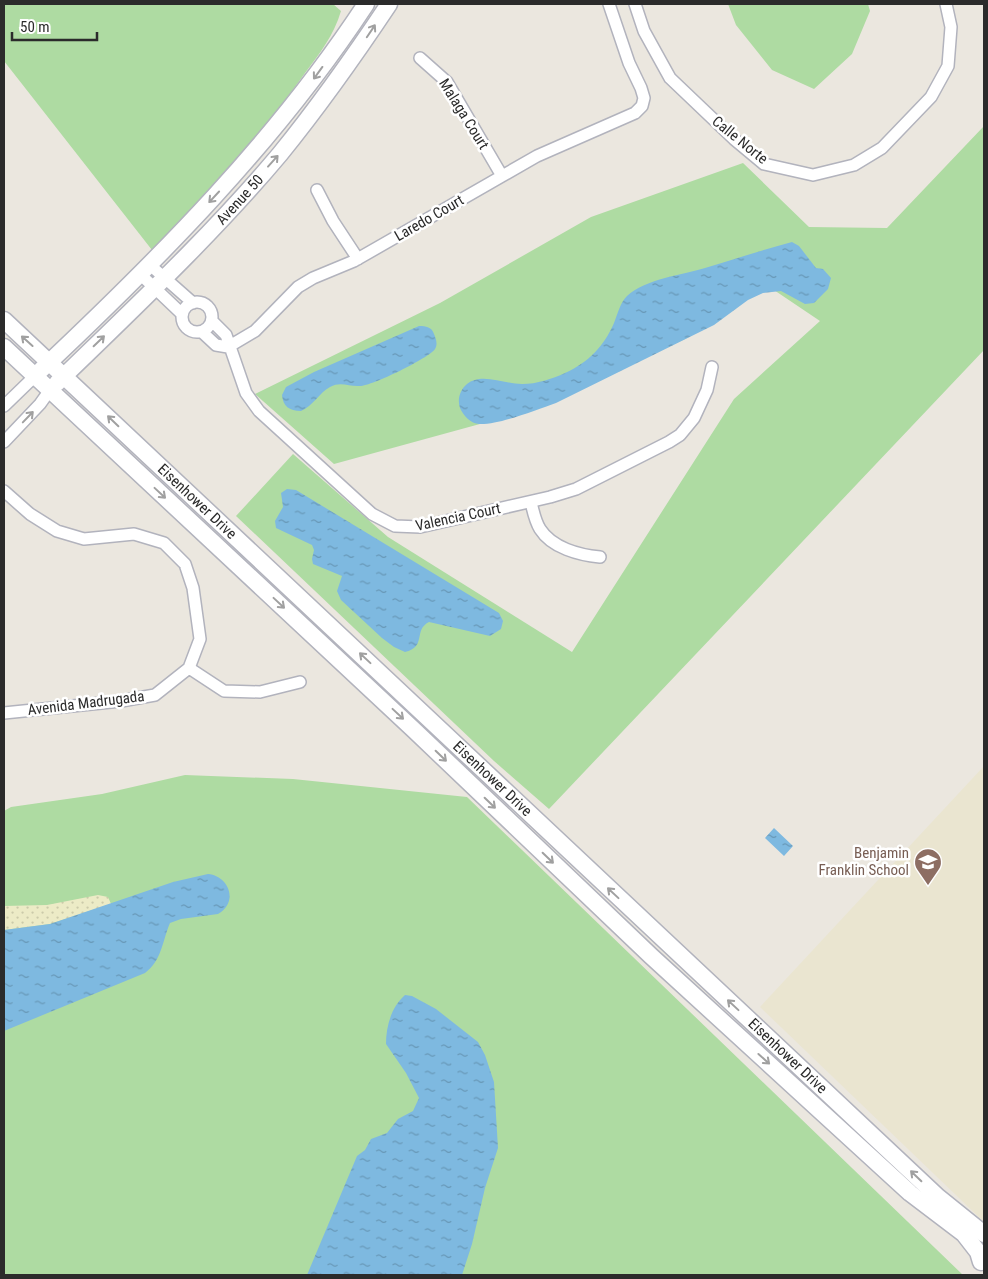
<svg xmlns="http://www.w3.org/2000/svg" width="988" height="1279" viewBox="0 0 988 1279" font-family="'Roboto Condensed',sans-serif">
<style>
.education{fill:#eae5d0}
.grass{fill:#aedba2}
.sand{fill:url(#sand-dots)}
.water{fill:url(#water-ripples)}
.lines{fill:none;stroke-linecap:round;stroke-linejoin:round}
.minor-casing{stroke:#b2b3bd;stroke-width:14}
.secondary-casing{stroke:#b2b3bd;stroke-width:19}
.minor{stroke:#fff;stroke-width:11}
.secondary{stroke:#fff;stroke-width:16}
.oneway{stroke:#a0a0a0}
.labels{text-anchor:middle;stroke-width:5;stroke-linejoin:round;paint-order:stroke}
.street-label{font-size:15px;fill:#2b2b2b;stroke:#fff}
.education-label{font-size:15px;fill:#785e54;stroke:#fff;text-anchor:end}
</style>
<defs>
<pattern id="sand-dots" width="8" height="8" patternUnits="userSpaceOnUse" patternTransform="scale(1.25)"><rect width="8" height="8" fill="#ecebc6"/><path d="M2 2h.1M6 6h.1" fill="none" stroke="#cbcaaa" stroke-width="1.8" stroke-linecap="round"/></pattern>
<pattern id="water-ripples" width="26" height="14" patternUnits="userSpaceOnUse" patternTransform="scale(1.25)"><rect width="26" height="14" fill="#7eb9e0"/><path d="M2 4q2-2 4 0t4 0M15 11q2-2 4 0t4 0" fill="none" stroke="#6797b6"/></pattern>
</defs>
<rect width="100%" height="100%" fill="#ebe7df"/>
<path class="education" d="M984 766V1222L760 1007Z"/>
<path class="grass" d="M4 4H333L341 11C334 35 320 53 305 73 260 137 206 194 152 250L4 61Z
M728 4H868L870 11 852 54 814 89 772 70 736 25Z
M984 126V350L549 809 494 761 236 516 293 454 388 537 572 652 734 399 820 321 768 286 685 339 527 411 334 464 255 394 440 303 591 217 743 163 809 227 887 228Z
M185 775 293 779 467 797 963 1275H4V811L11 807 102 794Z"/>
<path class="sand" d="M98 895 108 897 111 904 50 924 4 930V906L47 905Z"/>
<path class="water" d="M792 242 799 246 816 268 823 269 831 278 828 289 814 303 805 304 781 291 763 293 748 300 714 325 556 403C536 410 499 425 479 424 471 424 463 415 460 408 457 399 460 390 467 384 481 372 505 384 522 384 537 384 552 379 565 373 589 362 604 346 614 323 618 313 620 303 627 296 645 279 682 275 705 268 735 259 762 250 792 242Z
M419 326C426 326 432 327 434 334 436 339 438 344 435 349 429 358 372 386 360 386 349 387 341 381 330 387 319 393 313 406 301 411 289 411 283 406 282 395L286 387 314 372Z
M287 489 296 490 499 613 503 621 501 629 490 636 429 622C413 630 427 647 405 652L394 647 382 638 341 600 337 591 342 576 313 564 312 559 314 550 312 545 276 528 275 521 283 507 281 493Z
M774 828 793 846 784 856 765 838Z
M208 874C229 876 239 902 218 914L181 919 170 923C162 942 162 960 145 973L4 1031V930L50 924 173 882Z
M405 995 412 996 436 1009 478 1042 485 1055 494 1082 498 1148 485 1188 472 1244 462 1275H307L357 1156 365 1150 371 1139 387 1133 398 1119 413 1111 419 1098 406 1073 386 1044C386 1027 391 1007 405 995Z"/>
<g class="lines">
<g class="minor-casing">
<path id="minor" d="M635 4 644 31 670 78 734 139 764 164 813 175 854 165 882 148 931 97 948 66 951 27 946 4
M420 58 447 82 502 176
M317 190 333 221 358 259
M150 265 193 303
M140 274 182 314
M182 317a15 15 0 1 1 30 0a15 15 0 1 1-30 0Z
M212 321 226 335 246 393 259 411 372 514 395 526 420 527 550 497 576 489 669 442 680 435 694 418 707 390 712 367
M202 332 216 345 228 347
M228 347 255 331 298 287 313 278 354 261 537 156 635 113 642 106 644 98 641 88 629 63 609 4
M4 406 35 376
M4 442 40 404 50 390
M4 491 30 514 57 531 84 539 134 534 164 543 185 564 193 588 200 639 189 668
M531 502C533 511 535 521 540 529 552 548 579 555 600 557
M189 668 224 691 260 692 300 682
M4 713 121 701 155 695 189 668"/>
</g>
<g class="secondary-casing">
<g id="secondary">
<path id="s1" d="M4 320 938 1197 984 1234"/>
<path d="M4 347 414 730 651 956 910 1193 964 1234 978 1252 981 1262"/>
<path d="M41 370C160 258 276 141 366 4"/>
<path id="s2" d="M57 383C133 309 212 235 280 154 319 106 355 55 389 4"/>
</g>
</g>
<use href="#minor" class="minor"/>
<use href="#secondary" class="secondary"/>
</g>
<defs><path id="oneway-shaft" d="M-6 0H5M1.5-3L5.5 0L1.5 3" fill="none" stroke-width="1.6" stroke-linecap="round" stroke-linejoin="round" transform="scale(1.25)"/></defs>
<g class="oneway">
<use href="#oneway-shaft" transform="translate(371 31) rotate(-56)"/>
<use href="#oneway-shaft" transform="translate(318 73) rotate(126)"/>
<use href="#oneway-shaft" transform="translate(273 161) rotate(-48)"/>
<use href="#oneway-shaft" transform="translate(214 197) rotate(133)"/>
<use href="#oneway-shaft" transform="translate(27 341) rotate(-138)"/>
<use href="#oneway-shaft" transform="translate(99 341) rotate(-44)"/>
<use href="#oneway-shaft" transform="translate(28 417) rotate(-46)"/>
<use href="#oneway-shaft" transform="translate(113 421) rotate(-136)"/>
<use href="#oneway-shaft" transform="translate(160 493) rotate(43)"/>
<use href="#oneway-shaft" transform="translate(279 603) rotate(43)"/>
<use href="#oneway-shaft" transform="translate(365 658) rotate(-137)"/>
<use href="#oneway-shaft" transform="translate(398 714) rotate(43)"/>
<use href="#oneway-shaft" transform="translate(441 756) rotate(44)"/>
<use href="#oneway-shaft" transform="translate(490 803) rotate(44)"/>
<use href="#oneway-shaft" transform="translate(548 858) rotate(44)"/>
<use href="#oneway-shaft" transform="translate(613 893) rotate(-137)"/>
<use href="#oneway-shaft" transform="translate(733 1005) rotate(-137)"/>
<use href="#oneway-shaft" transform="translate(764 1059) rotate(42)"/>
<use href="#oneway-shaft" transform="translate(916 1176) rotate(-136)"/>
</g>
<defs>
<g id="school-pin" transform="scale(1.4375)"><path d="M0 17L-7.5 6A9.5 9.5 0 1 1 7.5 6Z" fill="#8d6e63" stroke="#fff"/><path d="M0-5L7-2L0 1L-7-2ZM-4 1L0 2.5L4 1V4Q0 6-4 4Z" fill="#fff"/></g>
</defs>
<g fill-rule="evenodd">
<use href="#school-pin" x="928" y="862"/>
</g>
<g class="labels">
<g class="street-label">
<text transform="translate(464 114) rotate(58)" y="5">Malaga Court</text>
<text transform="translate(740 140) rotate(39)" y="5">Calle Norte</text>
<text dy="5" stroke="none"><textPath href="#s2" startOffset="259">Avenue 50</textPath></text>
<text transform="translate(429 218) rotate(-30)" y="5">Laredo Court</text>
<text dy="5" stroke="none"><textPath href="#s1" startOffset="265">Eisenhower Drive</textPath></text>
<text transform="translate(458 517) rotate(-12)" y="5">Valencia Court</text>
<text transform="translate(86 703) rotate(-7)" y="5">Avenida Madrugada</text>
<text dy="5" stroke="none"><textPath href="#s1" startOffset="670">Eisenhower Drive</textPath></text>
<text dy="5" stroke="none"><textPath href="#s1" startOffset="1075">Eisenhower Drive</textPath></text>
</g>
<g class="education-label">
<text x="909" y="858">Benjamin<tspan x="909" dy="17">Franklin School</tspan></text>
</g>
</g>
<rect width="988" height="1279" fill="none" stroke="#2b2b2b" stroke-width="10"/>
<path d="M12 32v8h85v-8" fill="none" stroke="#2b2b2b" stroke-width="2.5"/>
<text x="20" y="32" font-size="15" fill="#2b2b2b" stroke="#ffffff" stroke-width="4" paint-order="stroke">50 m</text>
</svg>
